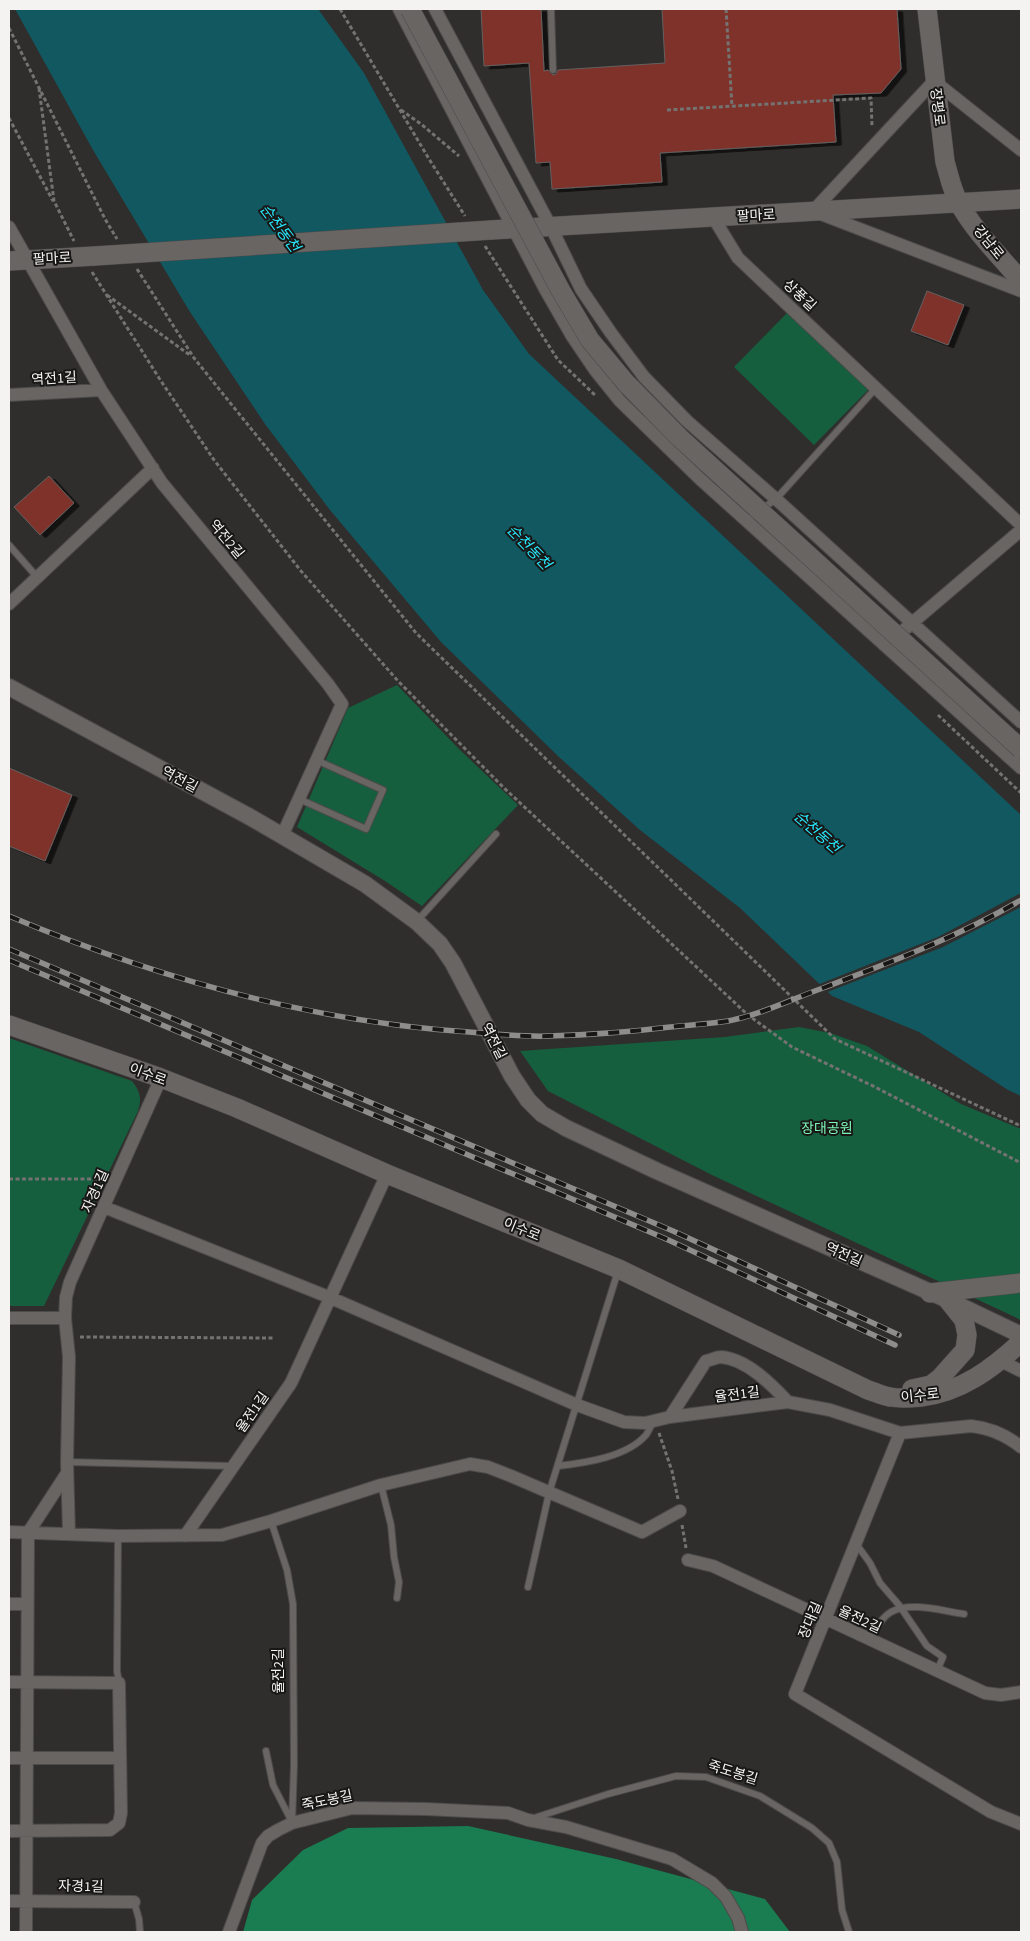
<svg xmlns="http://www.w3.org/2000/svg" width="1030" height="1941" viewBox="0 0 1030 1941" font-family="'Source Sans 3','Noto Sans KR',sans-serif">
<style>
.green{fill:#155f3e}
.forest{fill:#1a7c51}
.water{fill:#125860}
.pier{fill:#302e2c}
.building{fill:#7f312a;stroke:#646060;filter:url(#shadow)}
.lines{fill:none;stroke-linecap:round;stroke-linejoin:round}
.service-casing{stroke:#4d4b4a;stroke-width:8}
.minor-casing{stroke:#4d4b4a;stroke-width:14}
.tertiary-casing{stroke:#4d4b4a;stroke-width:18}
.secondary-casing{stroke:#4d4b4a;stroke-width:20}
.path{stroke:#747371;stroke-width:3;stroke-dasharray:4 2.5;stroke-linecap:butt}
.service{stroke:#686563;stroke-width:6}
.minor{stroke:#686563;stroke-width:12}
.tertiary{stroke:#686563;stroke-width:16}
.secondary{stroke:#686563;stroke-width:19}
.rail-casing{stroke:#8e8d8b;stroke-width:5.5}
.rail{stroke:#181716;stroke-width:4;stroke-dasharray:11;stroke-linecap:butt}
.secondary-bridge-casing{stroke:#4d4b4a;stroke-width:20;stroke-linecap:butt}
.secondary-bridge{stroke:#686563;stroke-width:19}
.labels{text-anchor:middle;stroke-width:4;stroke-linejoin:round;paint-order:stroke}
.street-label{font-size:14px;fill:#f4f3f2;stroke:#181716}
.park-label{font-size:14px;fill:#7df5b7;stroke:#181716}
.water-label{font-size:15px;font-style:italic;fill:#27e7fb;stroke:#181716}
</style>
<defs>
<filter id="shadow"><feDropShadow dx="5.5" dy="3" stdDeviation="0" flood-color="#0009"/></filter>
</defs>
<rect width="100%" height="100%" fill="#302e2c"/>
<path class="green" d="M789 311 869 389 814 445 734 367Z
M397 685 460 750 518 805 422 906 385 881 297 827 348 708Z
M799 1027 830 1033 867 1046 961 1104 1021 1129V1320L712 1175 548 1091 520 1051 725 1037Z
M9 1038 132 1081C140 1091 142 1099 138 1111L44 1306H9Z"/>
<path class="forest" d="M468 1826 616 1859 765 1899 790 1932H243L252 1900 303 1850 348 1828Z"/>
<path class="water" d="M15 9H318L364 73 483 290 529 354 1021 815V1096L1008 1090 919 1032 832 996 740 908 640 830 559 757 441 642 330 510 265 424 190 312 93 150Z"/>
<path class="pier" d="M1021 893V907L943 947 825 993 817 985 938 937Z"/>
<path class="building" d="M481 9H541L544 71 548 70 553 75 556 74 558 70 665 63 662 9H897L901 69 881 93 833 95 836 142 660 153 662 182 552 189 550 162 536 163 529 63 484 66Z
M927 291 964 305 948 345 911 331Z
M49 476 74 503 40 535 14 507Z
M9 768 72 795 45 861 9 846Z"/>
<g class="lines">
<g class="service-casing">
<path id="service" d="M551 9 553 70
M747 520 776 499 876 388
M9 545 37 577
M299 799 366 829 383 790 316 760
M417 921 496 834
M67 1462 232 1466
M558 1466C585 1463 627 1457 646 1435 649 1431 651 1425 654 1421
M381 1485 391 1525 394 1557 399 1582 397 1598
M271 1521 287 1570 293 1604 294 1765 292 1823
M118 1536 117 1671 119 1683
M857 1545 870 1563 880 1583 899 1605 927 1646 943 1657 937 1671
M528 1587 549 1493 618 1271
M870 1640C875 1630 881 1618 891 1612 911 1601 942 1611 964 1614
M266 1751 273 1785 292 1822
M534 1818 608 1794 676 1776 706 1777 760 1796 812 1828 829 1843 837 1862 842 1910 849 1932
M134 1902 139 1919 140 1932"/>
</g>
<g class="minor-casing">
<path id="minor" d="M399 9 545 289 572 336 595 370 620 401 699 478 1021 768
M435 9 551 227 581 289 611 333 644 377 687 421 776 499 1021 722
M1021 150 934 81 813 211 1021 291
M713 217 738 258 1021 525
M9 227 101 390 162 483 328 684 342 704 282 836
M9 395 101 390
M9 604 153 468
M905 629 1021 530
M104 1207 331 1298 577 1405 624 1422 645 1423 670 1417 788 1402 830 1410 900 1433 971 1426C990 1428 1006 1435 1021 1447
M9 1318H65
M1001 1361 1021 1371
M670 1417 706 1361C711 1360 717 1357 721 1357 747 1359 772 1385 788 1402
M900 1433 795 1694 991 1812 1021 1824
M9 1532 118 1536 222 1535 271 1521 381 1485 470 1464 488 1467 511 1476 642 1532 680 1511
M69 1533 67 1462 69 1357 65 1318 66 1297 70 1282 161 1078
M185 1536 291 1383 387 1174
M688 1560 713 1566 985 1693 1001 1695 1021 1692
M9 1604H27
M9 1682 119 1683 121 1813 119 1823 110 1830 9 1831
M9 1758H119
M9 1901 134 1902
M26 1932 28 1533 67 1473
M229 1932 262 1843 268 1836 278 1830 292 1823 352 1808 426 1809 508 1813 528 1820 566 1827 672 1859 712 1883 726 1897 738 1918 742 1932"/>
</g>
<g class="tertiary-casing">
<path id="tertiary" d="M9 687 250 817 365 884 417 922 440 944 453 963 512 1076 528 1100 542 1114 566 1128 657 1171 948 1300 1021 1335"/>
</g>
<g class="secondary-casing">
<path id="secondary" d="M927 9 945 162C949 175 952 191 959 203 974 231 1001 257 1021 281
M491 230 1021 199
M9 261 95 256
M9 1025 161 1078 237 1108 387 1174 619 1269 868 1390C875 1392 883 1396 890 1397 901 1399 911 1398 921 1397 961 1392 992 1369 1021 1342
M930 1293 1021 1283
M912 1389 931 1385 940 1378 965 1350 967 1335 964 1320 948 1300"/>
</g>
<path class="path" d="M340 9 429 159 465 216
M726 9 732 106
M9 28 105 219 117 239
M39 88 54 201 74 241
M401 110 421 124 459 156
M667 110 871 98 872 127
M9 118 53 201
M485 246 558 360 595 395
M137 269 194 358 416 633 835 1039 1021 1126
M92 272 159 378 214 460 301 571 398 681 503 787 748 1015 792 1047 875 1087 1021 1163
M107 295 191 356
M938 715 1021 793
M9 1179H100
M80 1337 275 1338
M659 1433 672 1471 678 1499
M682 1525 686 1548"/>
<use href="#service" class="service"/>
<use href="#minor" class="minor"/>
<use href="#tertiary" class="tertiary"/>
<use href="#secondary" class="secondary"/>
<g class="rail-casing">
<path id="rail" d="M9 916C154 977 311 1022 469 1032 495 1034 522 1037 548 1036 589 1035 630 1032 670 1027 689 1025 709 1024 728 1021 760 1015 792 999 823 988 891 962 958 937 1021 900
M9 949 673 1231 899 1335
M9 960 664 1238 895 1345"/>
</g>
<use href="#rail" class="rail"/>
<g class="secondary-bridge-casing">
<path id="secondary-bridge" d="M410 9 561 291 590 340 626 383 680 438 1021 749
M95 256 491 230"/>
</g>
<use href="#secondary-bridge" class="secondary-bridge"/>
</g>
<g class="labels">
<g class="street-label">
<text transform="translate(938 107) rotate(83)" y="5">장평로</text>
<text transform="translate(756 215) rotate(-3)" y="5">팔마로</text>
<text transform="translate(989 242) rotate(51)" y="5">강남로</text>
<text transform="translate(52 258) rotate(-3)" y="5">팔마로</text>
<text transform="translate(800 295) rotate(43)" y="5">상풍길</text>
<text transform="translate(54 378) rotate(-3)" y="5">역전1길</text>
<text transform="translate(227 539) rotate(50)" y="5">역전2길</text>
<text transform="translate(180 779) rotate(28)" y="5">역전길</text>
<text transform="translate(494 1041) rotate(63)" y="5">역전길</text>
<text transform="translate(148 1074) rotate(20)" y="5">이수로</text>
<text transform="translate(95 1191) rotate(-66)" y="5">자경1길</text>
<text transform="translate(522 1229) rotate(22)" y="5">이수로</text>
<text transform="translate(844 1254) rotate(24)" y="5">역전길</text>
<text transform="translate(737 1394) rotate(-7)" y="5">율전1길</text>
<text transform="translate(920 1395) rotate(-6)" y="5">이수로</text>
<text transform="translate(252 1412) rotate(-55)" y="5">율전1길</text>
<text transform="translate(860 1619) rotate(25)" y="5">율전2길</text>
<text transform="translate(810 1620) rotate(-67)" y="5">장대길</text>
<text transform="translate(278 1671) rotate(-90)" y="5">율전2길</text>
<text transform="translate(733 1772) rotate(17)" y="5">죽도봉길</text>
<text transform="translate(327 1800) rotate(-12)" y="5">죽도봉길</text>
<text transform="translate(81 1886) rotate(1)" y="5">자경1길</text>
</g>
<g class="park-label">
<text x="827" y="1133">장대공원</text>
</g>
<g class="water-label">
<text transform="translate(280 228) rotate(53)" y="5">순천동천</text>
<text transform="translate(529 547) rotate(46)" y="5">순천동천</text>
<text transform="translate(817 832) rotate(41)" y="5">순천동천</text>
</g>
</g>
<rect width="1030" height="1941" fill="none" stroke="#f4f3f2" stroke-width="20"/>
</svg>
